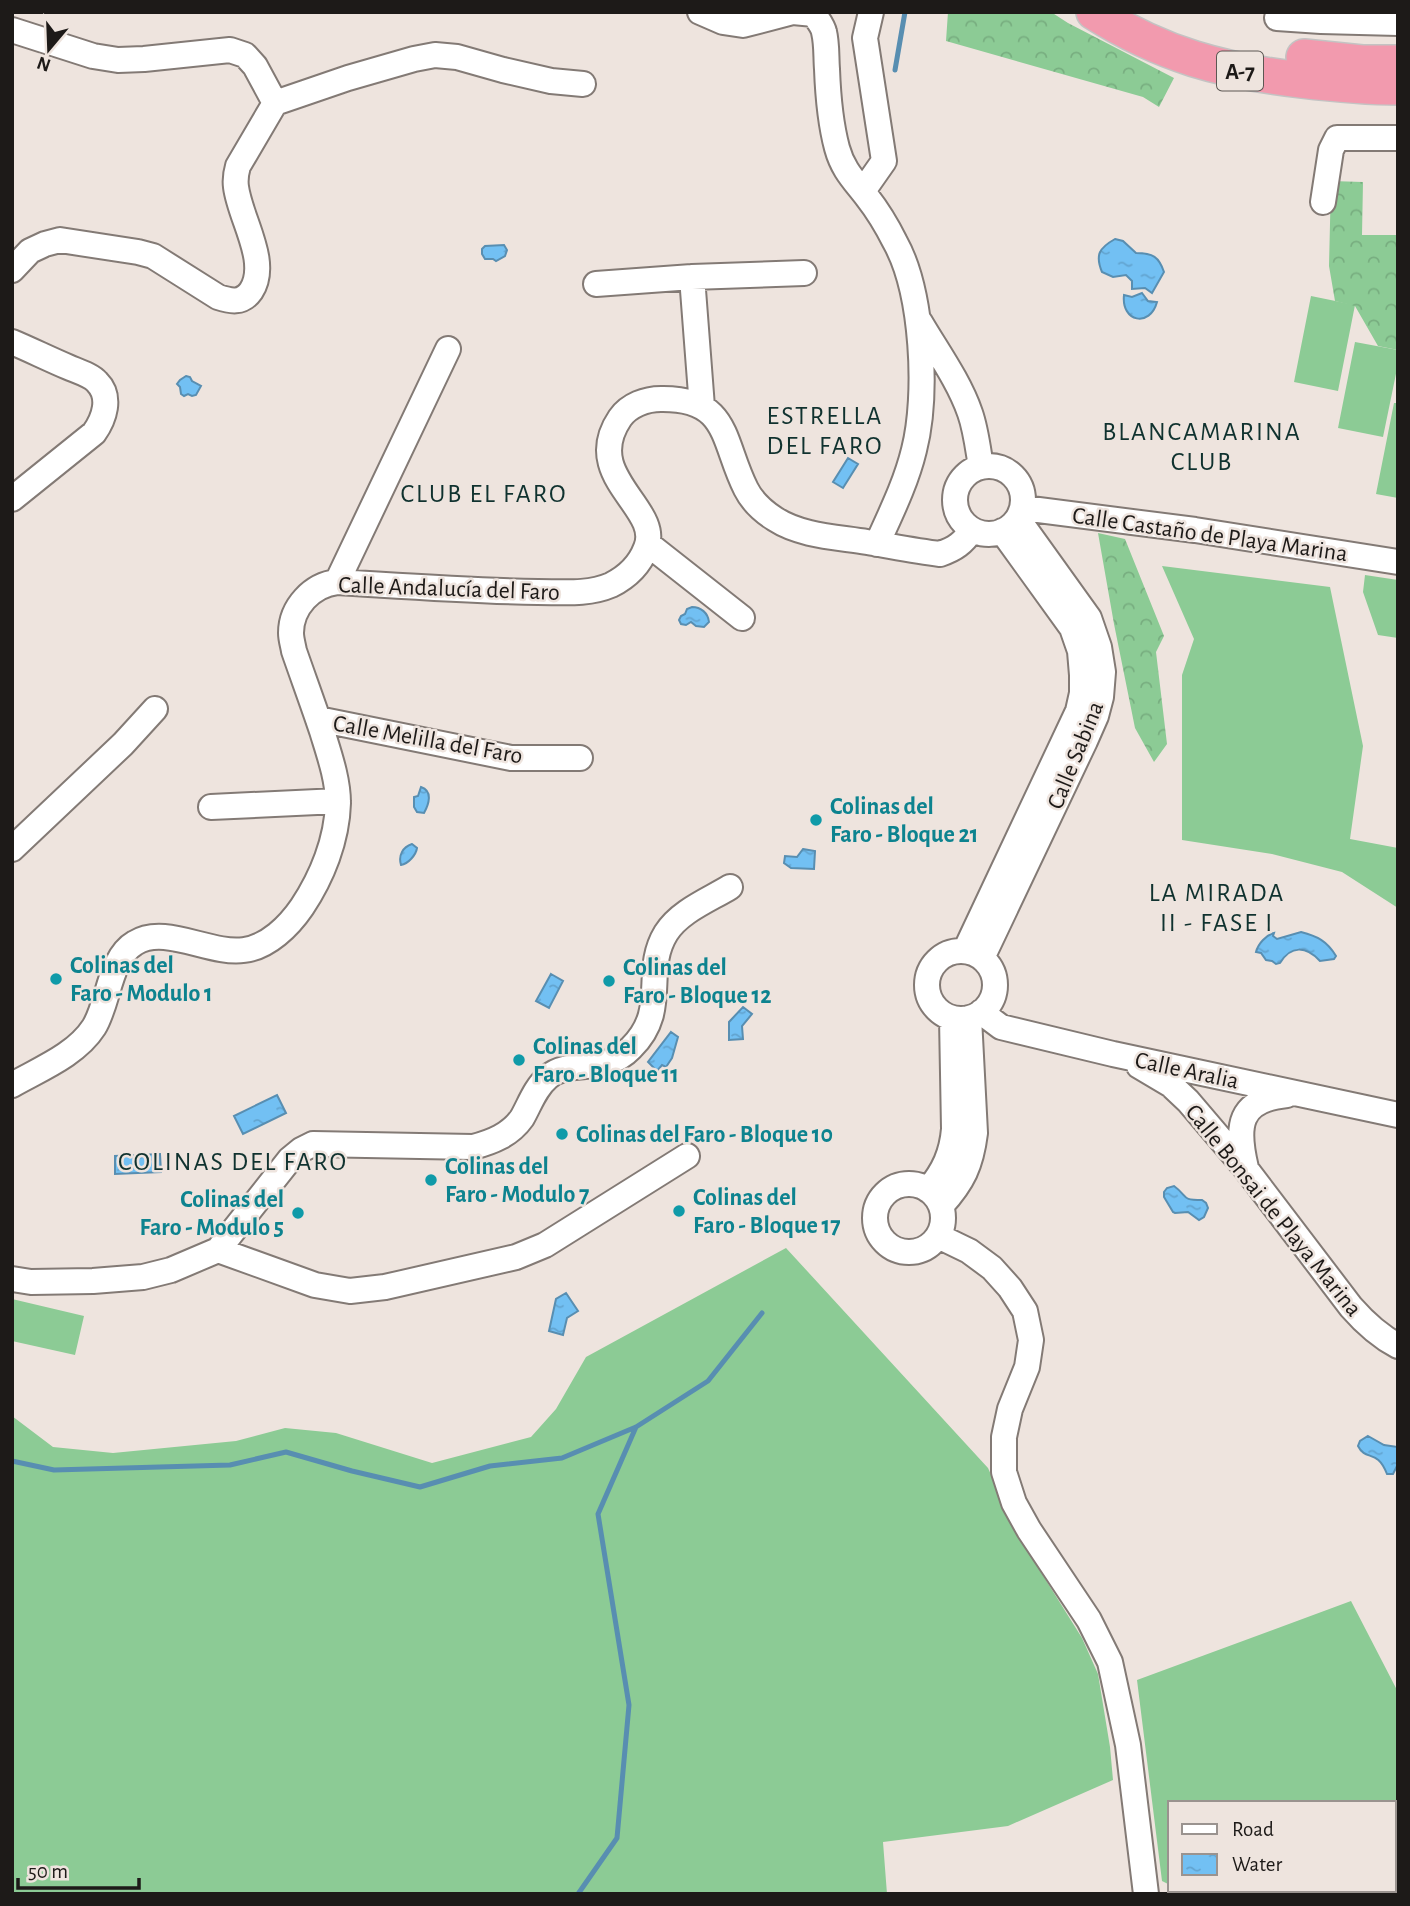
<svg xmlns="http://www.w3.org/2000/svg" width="1410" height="1906" viewBox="0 0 1410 1906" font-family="'Alegreya Sans',sans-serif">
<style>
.grass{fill:#8ccb95}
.forest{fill:url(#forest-crowns)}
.water{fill:url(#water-ripples);stroke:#588eb1;stroke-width:2}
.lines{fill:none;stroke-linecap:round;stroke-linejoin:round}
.stream{stroke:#588eb1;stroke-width:5}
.minor-casing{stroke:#837a75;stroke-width:28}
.highway-casing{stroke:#c4c3c3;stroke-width:38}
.minor{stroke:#fff;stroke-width:24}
.highway{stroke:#f29aae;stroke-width:35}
.culture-dot{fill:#0f9aa8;stroke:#eee4de;stroke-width:2.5}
.labels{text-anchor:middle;stroke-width:5;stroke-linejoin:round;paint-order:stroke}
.shield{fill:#eee4de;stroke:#5c5753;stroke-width:2}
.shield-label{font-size:23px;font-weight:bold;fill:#1d1a18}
.street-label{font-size:24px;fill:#1d1a18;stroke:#eee4de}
.culture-label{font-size:24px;font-weight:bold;fill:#0d838f;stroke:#eee4de;text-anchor:start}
.neighbourhood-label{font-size:26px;letter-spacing:2px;fill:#10322f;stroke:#eee4de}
</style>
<defs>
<pattern id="forest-crowns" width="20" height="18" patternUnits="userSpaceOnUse" patternTransform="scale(1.75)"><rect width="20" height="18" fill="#8ccb95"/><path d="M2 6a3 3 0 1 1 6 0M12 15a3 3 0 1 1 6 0" fill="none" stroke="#78ae80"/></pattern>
<pattern id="water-ripples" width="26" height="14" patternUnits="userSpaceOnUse" patternTransform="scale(1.75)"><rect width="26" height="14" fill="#72c0f3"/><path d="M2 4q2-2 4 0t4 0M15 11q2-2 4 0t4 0" fill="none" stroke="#62a4d0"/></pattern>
</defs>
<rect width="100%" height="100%" fill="#eee4de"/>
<path class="grass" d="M1311 296 1355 305 1338 391 1294 382Z
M1355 342 1398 350V364L1383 437 1338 428Z
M1394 403H1398V498L1376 494Z
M1162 566 1330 587 1363 746 1350 839 1398 848V908L1342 872 1272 854 1182 840V675L1194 639Z
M1365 575 1398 580V638L1378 635 1363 592Z
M786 1248 988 1468 1019 1537 1082 1638 1098 1674 1110 1747 1113 1780 1008 1826 883 1842 887 1894H12V1416L53 1447 113 1453 236 1441 285 1428 336 1433 432 1463 531 1437 556 1409 586 1357Z
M12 1299 84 1316 75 1355 12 1341Z
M1351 1601 1398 1692V1894H1186L1181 1890H1394V1803H1170V1885L1162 1881 1137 1680Z"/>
<path class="forest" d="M948 12H1051L1068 23 1174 78 1159 107 1143 97 946 41Z
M1331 181 1363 182 1362 235H1398V350L1378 346 1355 306 1335 301 1329 266Z
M1098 533 1125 539 1164 636 1156 652 1167 744 1154 762 1135 728 1114 624Z
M1398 1832V1894H1371L1373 1890H1394V1834Z"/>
<path class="water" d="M1115 239 1123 241 1136 253C1153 253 1159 257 1164 272L1152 293 1145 288 1132 289V281L1126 275 1113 277 1102 272C1095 255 1099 248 1115 239Z
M504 245 507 250 505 256 496 261 493 259H485L482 254V249L485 246Z
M1142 293 1148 301 1157 302C1150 328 1121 322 1124 295L1132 297Z
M186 376 190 377 192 381 201 386 196 395 192 396 188 394 184 396 181 394 180 387 177 384 180 380Z
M848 458 858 464 843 488 833 482Z
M692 607C701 607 708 613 709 622L704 627 696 626 691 622 686 625 681 624 679 620 681 616 685 614 687 609Z
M421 787C433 791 429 804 424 813L417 812 414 807V797L418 796Z
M412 844 417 848C416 855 408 864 401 865 398 855 403 847 412 844Z
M803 849 815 851 814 869 791 868 784 863 785 856 797 857Z
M1301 932C1317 936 1327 941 1336 956L1334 959 1320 961C1306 946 1291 945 1280 963L1276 964 1272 961 1266 960 1261 953 1256 952C1258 944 1266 935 1274 933L1273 936 1277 939Z
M551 974 563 981 549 1008 536 1001Z
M743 1007 752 1014 742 1026 743 1039 729 1040V1022Z
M671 1032 678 1037 672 1058 666 1067 662 1065 657 1071 648 1062Z
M277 1095 286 1113 243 1134 234 1116Z
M160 1154 161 1172 115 1174V1156Z
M1174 1186C1189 1197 1180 1200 1202 1200L1206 1203 1208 1208 1204 1217 1199 1220 1188 1212 1175 1213 1173 1212 1164 1197V1192L1167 1188Z
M566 1293 578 1311 567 1318 563 1335 549 1331 556 1299Z
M1368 1436 1384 1445 1398 1447V1464L1393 1474H1387C1377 1448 1366 1462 1358 1446L1360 1441Z"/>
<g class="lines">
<path class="stream" d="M895 70 905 12
M12 1461 54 1470 230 1465 286 1452 352 1471 420 1487 490 1466 562 1458 636 1427 708 1381 762 1313
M578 1894 617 1838 629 1705 598 1514 636 1427"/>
<g class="minor-casing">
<path id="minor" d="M700 12 723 22 743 25 793 12 814 14C817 19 823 26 824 32 827 44 826 57 827 69 828 96 830 122 837 148 843 170 854 180 867 197 878 211 887 226 895 242 923 292 928 395 914 450 906 483 891 513 877 544
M1277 18 1321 21 1398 23
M12 30 93 56 118 60 144 59 230 50 245 55 255 66 275 103 238 166C236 173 235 180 236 187 240 219 270 262 251 291 242 304 230 301 218 297L153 256 138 252 60 240 45 244 30 251 12 270
M275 103 348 78 414 59 435 55 457 57 503 70 551 81 583 84
M863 191 884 161 865 38 871 12
M1323 202 1331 150 1337 138H1398
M692 277 702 407
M596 284 692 277 804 273
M920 322C937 351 959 381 970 413 976 430 978 449 981 467
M12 342C31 350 49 359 68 367 77 371 91 375 97 382 112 397 104 419 94 433L12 499
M955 500a34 34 0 1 1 68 0a34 34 0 1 1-68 0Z
M1023 508 1195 530 1398 562
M648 544 742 618
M337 582 448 349
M318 719 511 758H580
M211 807 338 801
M12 849 123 744 155 709
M927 985a34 34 0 1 1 68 0a34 34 0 1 1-68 0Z
M965 951 1078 711 1082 693V675L1080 651 1072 628 1002 531
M982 958 1085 741 1096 716 1101 697 1103 672 1099 647 1089 618 1018 519
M981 1012 1001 1027 1113 1054 1398 1115
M1139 1066 1171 1085 1188 1101 1246 1169 1351 1307C1365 1323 1379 1336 1398 1346
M12 1085C40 1069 76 1055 94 1027 109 1003 109 958 135 943 165 924 210 955 244 950 268 947 289 926 302 907 322 877 337 840 338 803 338 779 329 754 322 731 313 704 303 677 294 651 293 645 291 639 291 633 291 607 312 585 337 582 404 586 471 591 538 592 562 592 588 595 611 585 627 577 640 564 646 548 663 508 580 477 620 418 629 405 646 399 661 399 730 398 722 442 746 489 752 501 764 512 775 519 801 536 837 537 867 542 891 546 915 551 940 554 955 549 963 543 972 530
M1246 1168C1236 1126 1238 1100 1287 1095
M875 1218a34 34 0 1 1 68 0a34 34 0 1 1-68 0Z
M928 1190C944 1171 952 1153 954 1129L952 1018
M941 1206C963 1182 971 1165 975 1133L969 1018
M938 1236 969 1251 992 1268 1010 1288 1025 1311 1031 1340 1027 1367 1010 1409 1004 1437V1472L1014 1503 1029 1530 1089 1620 1110 1662 1128 1745 1146 1894
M218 1250 315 1285 350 1291 385 1287 516 1257 545 1245 687 1156
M12 1279 31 1282 93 1281 143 1277 171 1270 218 1250 290 1159 301 1150 313 1144 473 1147C492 1142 510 1135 522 1118 530 1104 535 1088 548 1077 570 1058 604 1076 631 1048 670 1010 642 972 666 933 680 911 709 900 730 887"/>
</g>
<g class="highway-casing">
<path id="highway" d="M1094 12C1162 55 1223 71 1301 80 1334 84 1365 87 1398 87
M1304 57 1362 63H1398"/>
</g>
<use href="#minor" class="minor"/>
<use href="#highway" class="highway"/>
</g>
<g class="culture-dot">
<circle cx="816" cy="820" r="7"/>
<circle cx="56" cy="979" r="7"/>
<circle cx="609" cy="981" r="7"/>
<circle cx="519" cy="1060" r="7"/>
<circle cx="562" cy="1134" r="7"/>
<circle cx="431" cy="1180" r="7"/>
<circle cx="679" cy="1211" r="7"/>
<circle cx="298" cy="1213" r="7"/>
</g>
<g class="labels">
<rect class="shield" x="1217" y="51.5" width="46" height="39" rx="5"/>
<g class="shield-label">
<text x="1240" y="79">A-7</text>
</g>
<g class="street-label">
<text transform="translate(1210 534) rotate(8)" y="8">Calle Castaño de Playa Marina</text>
<text transform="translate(449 588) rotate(2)" y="8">Calle Andalucía del Faro</text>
<text transform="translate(428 739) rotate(10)" y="8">Calle Melilla del Faro</text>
<text transform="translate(1075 755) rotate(-68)" y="8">Calle Sabina</text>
<text transform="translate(1187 1070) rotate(12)" y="8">Calle Aralia</text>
<text transform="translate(1274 1210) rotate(51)" y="8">Calle Bonsai de Playa Marina</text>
</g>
<g class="culture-label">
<text x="830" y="814">Colinas del<tspan x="830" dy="28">Faro - Bloque 21</tspan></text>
<text x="70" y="973">Colinas del<tspan x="70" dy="28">Faro - Modulo 1</tspan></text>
<text x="623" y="975">Colinas del<tspan x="623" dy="28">Faro - Bloque 12</tspan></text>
<text x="533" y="1054">Colinas del<tspan x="533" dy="28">Faro - Bloque 11</tspan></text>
<text x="576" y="1142">Colinas del Faro - Bloque 10</text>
<text x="445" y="1174">Colinas del<tspan x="445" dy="28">Faro - Modulo 7</tspan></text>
<text x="693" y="1205">Colinas del<tspan x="693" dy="28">Faro - Bloque 17</tspan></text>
<text x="284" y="1207" text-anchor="end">Colinas del<tspan x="284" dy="28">Faro - Modulo 5</tspan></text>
</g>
<g class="neighbourhood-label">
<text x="825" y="424">ESTRELLA<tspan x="825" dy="30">DEL FARO</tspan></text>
<text x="1202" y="440">BLANCAMARINA<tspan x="1202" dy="30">CLUB</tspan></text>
<text x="484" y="502">CLUB EL FARO</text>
<text x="1217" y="901">LA MIRADA<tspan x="1217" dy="30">II - FASE I</tspan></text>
<text x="233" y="1170">COLINAS DEL FARO</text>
</g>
</g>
<rect width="1410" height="1906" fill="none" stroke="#1d1a18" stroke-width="28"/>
<rect x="1168" y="1801" width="228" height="91" fill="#eee4de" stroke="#9a938f" stroke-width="2"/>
<rect x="1182" y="1824" width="35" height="10" fill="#ffffff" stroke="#9a938f" stroke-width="2"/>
<text x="1232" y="1836" font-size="21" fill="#1d1a18">Road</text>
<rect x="1182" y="1854" width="35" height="21" fill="url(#water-ripples)" stroke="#9a938f" stroke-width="2"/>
<text x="1232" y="1871" font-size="21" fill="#1d1a18">Water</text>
<g transform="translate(49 49) rotate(199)" stroke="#eee4de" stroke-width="5" paint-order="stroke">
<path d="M0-5L12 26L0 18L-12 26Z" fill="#1d1a18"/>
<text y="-10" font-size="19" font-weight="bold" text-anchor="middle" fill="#1d1a18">N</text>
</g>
<path d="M18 1878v10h121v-10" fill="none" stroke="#1d1a18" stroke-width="3.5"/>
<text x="28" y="1878" font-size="21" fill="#1d1a18" stroke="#eee4de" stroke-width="5" paint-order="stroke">50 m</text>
</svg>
